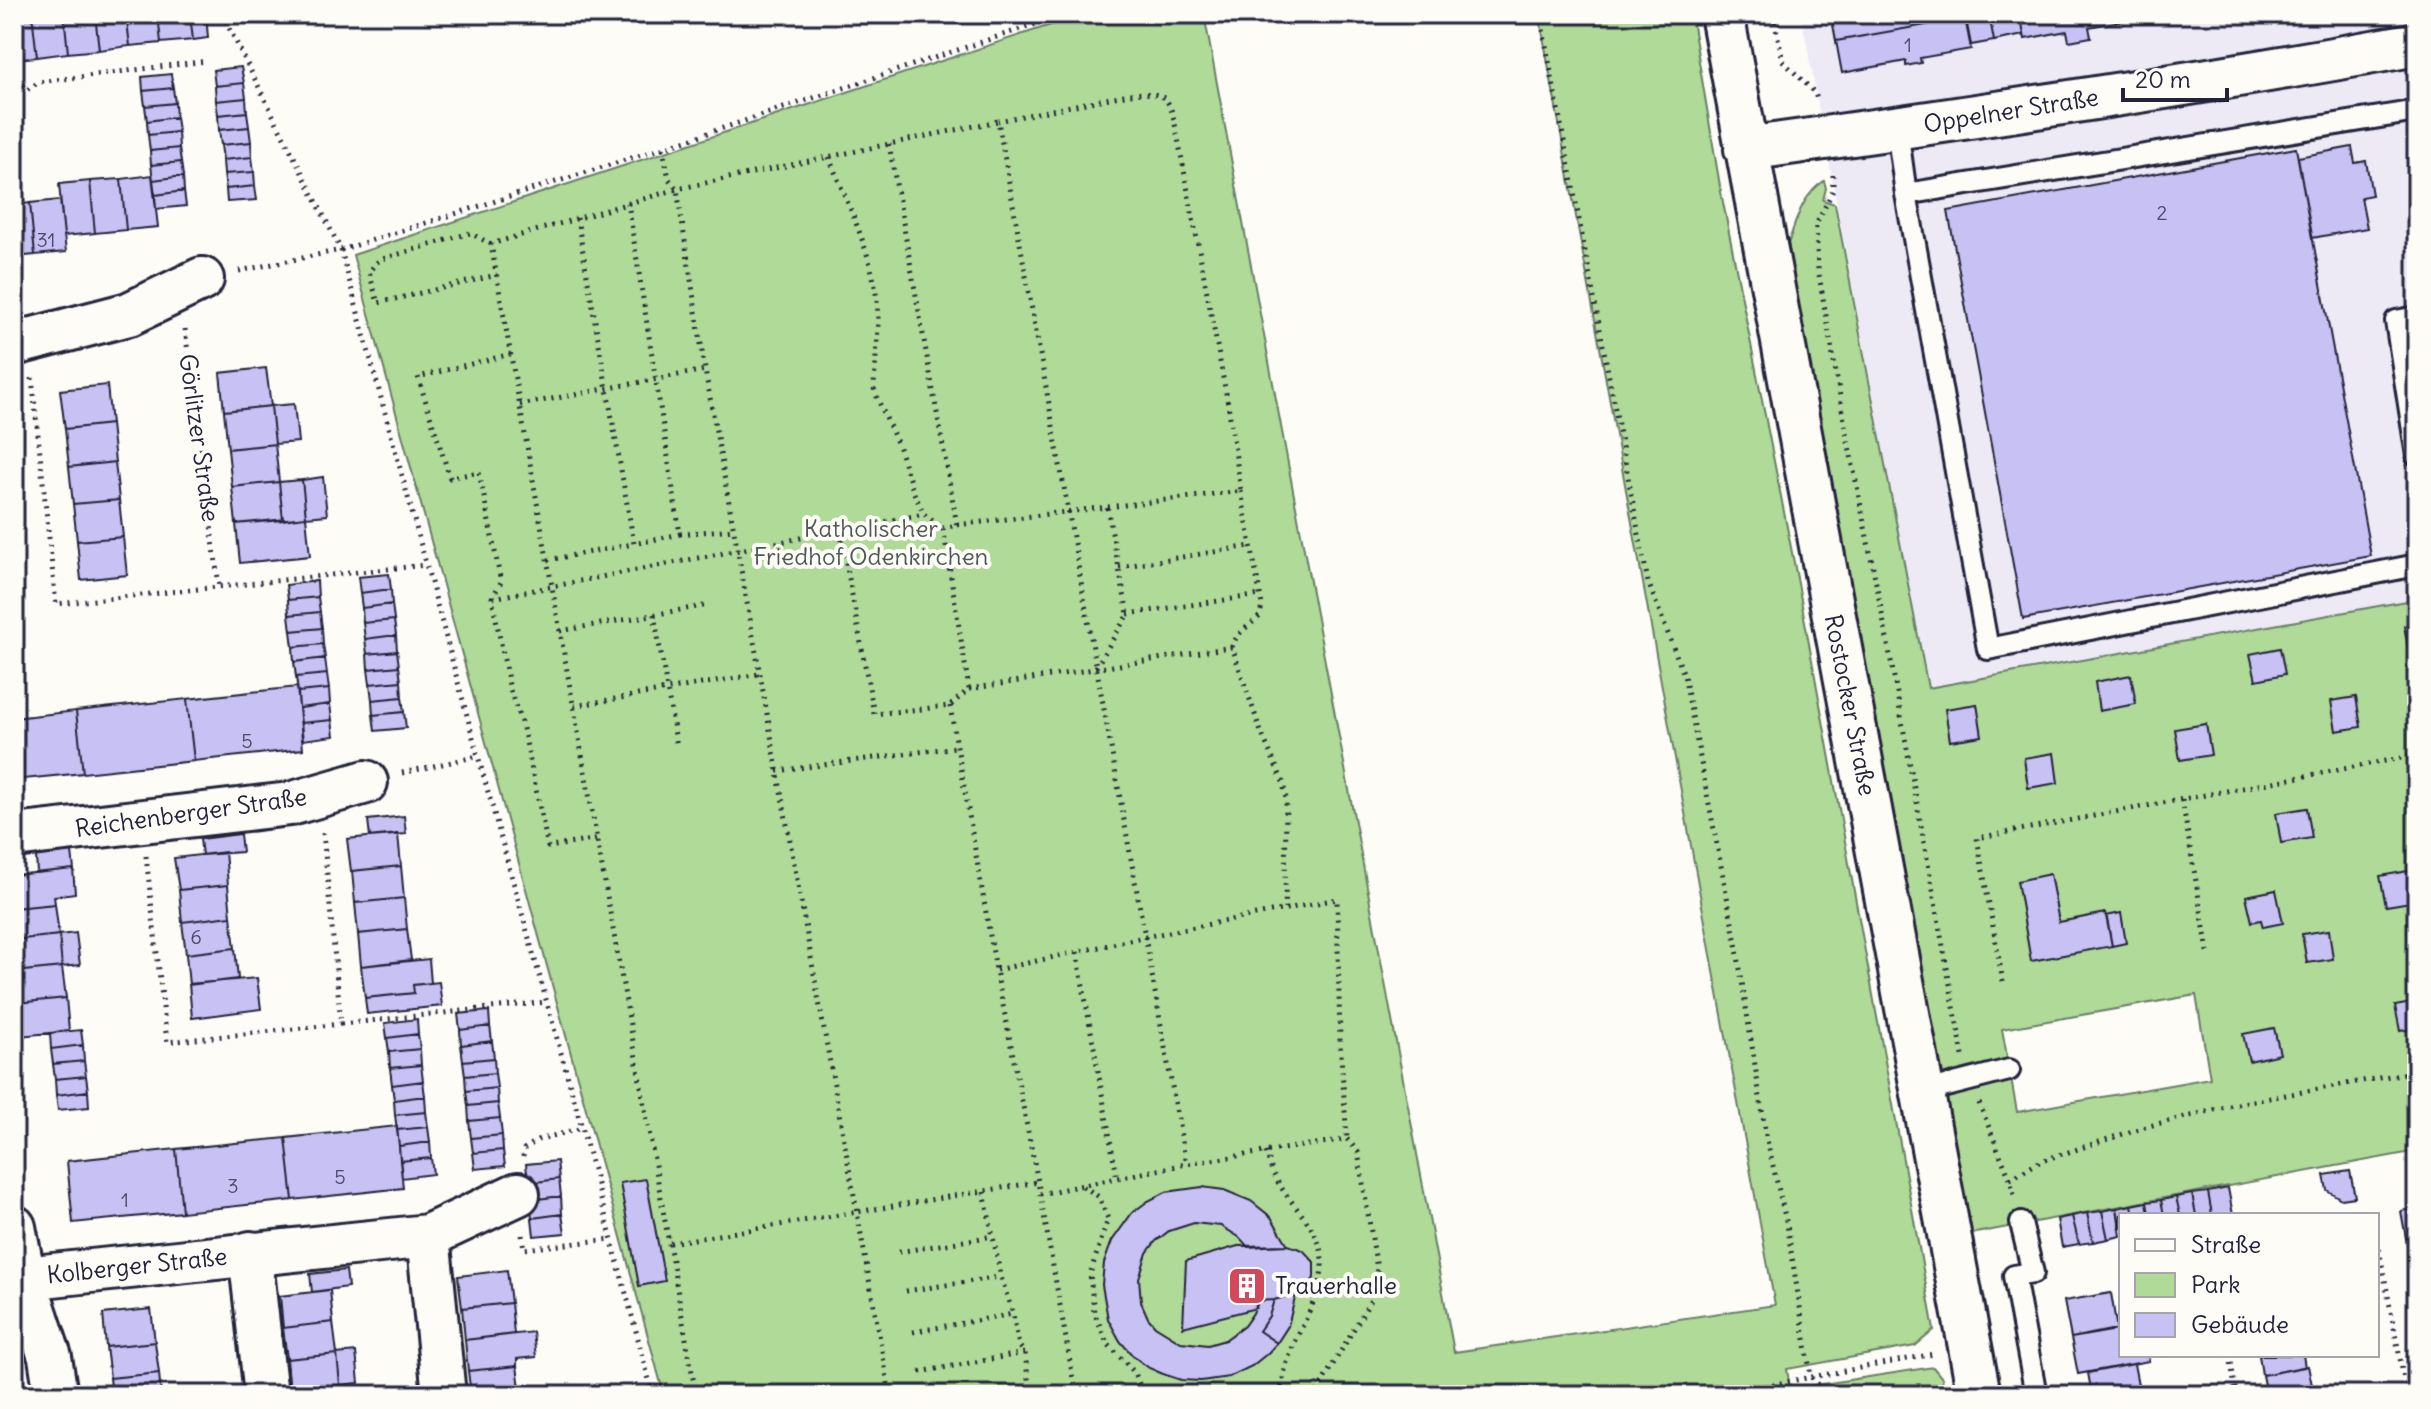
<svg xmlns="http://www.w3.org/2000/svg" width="2431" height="1409" viewBox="0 0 2431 1409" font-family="Delius,sans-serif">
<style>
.built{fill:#edeaf6}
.green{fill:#b0da97;stroke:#697e69;stroke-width:2;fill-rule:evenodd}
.building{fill:#c8c1f3;stroke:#22223b;stroke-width:2}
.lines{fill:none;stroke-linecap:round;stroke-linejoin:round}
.lane-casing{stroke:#22223b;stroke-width:26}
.street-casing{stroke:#22223b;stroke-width:48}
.path{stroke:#22223b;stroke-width:5;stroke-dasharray:2 6;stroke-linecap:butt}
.lane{stroke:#fdfcf7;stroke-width:20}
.street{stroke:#fdfcf7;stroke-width:42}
.labels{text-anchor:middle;stroke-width:8;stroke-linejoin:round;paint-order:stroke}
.number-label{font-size:20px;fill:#4c4a69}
.street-label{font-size:24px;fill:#22223b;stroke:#fdfcf7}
.park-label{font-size:24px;fill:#4d5957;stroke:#fdfcf7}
.poi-label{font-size:24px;fill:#22223b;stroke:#fdfcf7;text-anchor:start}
</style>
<rect width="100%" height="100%" fill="#fdfcf7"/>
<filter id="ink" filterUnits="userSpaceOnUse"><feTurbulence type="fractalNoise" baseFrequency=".0125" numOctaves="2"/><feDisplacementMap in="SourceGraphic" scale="16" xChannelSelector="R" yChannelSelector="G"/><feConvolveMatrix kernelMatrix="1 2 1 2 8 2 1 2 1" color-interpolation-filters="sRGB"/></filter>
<g filter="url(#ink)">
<path class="built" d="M1801 14H2417V599L1928 689Z"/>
<path class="green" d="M1084 14H1204L1454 1352 1775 1305 1539 14H1691L1721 192 1797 578 1934 1330 1915 1346 1787 1369 1790 1389 1933 1367 1942 1378 1945 1395H664L353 255Z
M1824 181 1826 188 1823 200 1835 204 1928 688 2417 599V1151L1970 1234 1873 728 1788 244C1796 221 1802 195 1824 181ZM2196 995 2210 1078 2017 1112 2002 1029Z"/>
<path class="building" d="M14 14H32L37 57 14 59Z
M32 14H64L68 53 37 57Z
M64 14H95L99 50 68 53Z
M95 14H126L130 46 99 50Z
M126 14H158L161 43 130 46Z
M158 14H190L193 40 161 43Z
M190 14H206L208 38 193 40Z
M1831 14H1965V18L1836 41Z
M1965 14H1989L1994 41 1971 45Z
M1989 14H2020L2024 35 1994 41Z
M2020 14H2153V15L2089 27 2091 37 2069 41 2067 31 2025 39Z
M1965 18 1971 49 1920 58 1921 63 1906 66V61L1842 73 1836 41Z
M241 67 244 83 215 86 213 70Z
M171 74 173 88 143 91 142 77Z
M244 83 246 98 216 101 215 86Z
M173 88 175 103 145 106 143 91Z
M246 98 247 112 218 115 216 101Z
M175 103 176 117 147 121 145 106Z
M247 112 249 127 219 130 218 115Z
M176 117 178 132 148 135 147 121Z
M249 127 251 142 221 145 219 130Z
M178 132 179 148 150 151 148 135Z
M251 142 252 157 223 160 221 145Z
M2352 147 2355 163 2366 161 2372 195 2361 197 2367 228 2312 238 2298 157Z
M179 148 181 162 151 165 150 151Z
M2296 148 2371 556 2023 619 1948 211Z
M252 157 254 172 224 174 223 160Z
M181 162 183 176 153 180 151 165Z
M254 172 255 186 226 189 224 174Z
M152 175 158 227 126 230 121 179Z
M183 176 184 191 155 195 153 180Z
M121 179 126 230 95 233 90 181Z
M90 181 95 233 64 236 59 184Z
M255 186 257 200 227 202 226 189Z
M184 191 186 206 156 209 155 195Z
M60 200 66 252 35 255 30 203Z
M30 203 35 255 14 257V205Z
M266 368 271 406 224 411 220 373Z
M107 385 111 424 65 429 60 390Z
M294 404 298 442 275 444 271 406Z
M271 406 275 444 228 449 224 411Z
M111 424 115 462 69 467 65 429Z
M275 444 279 482 232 487 228 449Z
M115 462 119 500 73 504 69 467Z
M323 477 327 515 306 517 302 480Z
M302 480 306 517 283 520 279 482Z
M279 482 283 520 236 524 232 487Z
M119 500 123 537 77 541 73 504Z
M306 517 310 556 240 563 236 524Z
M123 537 127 575 81 580 77 541Z
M389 574 391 589 360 593 358 577Z
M317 581 318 597 288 600 286 585Z
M391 589 392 604 362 608 360 593Z
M318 597 320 612 289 615 288 600Z
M392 604 394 620 363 623 362 608Z
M320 612 322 628 291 631 289 615Z
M394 620 396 635 365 639 363 623Z
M2417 624V650L2409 652 2404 626Z
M322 628 323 644 293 647 291 631Z
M396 635 397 651 367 654 365 639Z
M323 644 325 658 294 662 293 647Z
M2280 648 2285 674 2256 680 2250 654Z
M397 651 399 666 368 669 367 654Z
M325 658 327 674 296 677 294 662Z
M399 666 401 681 370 684 368 669Z
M327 674 329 689 298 692 296 677Z
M2131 675 2136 704 2099 711 2095 682Z
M401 681 402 697 372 700 370 684Z
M297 687 303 749 194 761 187 699Z
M329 689 330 704 299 708 298 692Z
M402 697 404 712 373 715 372 700Z
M2356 697 2361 727 2336 731 2331 701Z
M187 699 194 761 83 773 76 711Z
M330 704 332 720 301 723 299 708Z
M1977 704 1982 736 1950 741 1945 709Z
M76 711 83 773 14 780V718Z
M404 712 406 728 375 731 373 715Z
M332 720 334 736 303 740 301 723Z
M2206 724 2211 755 2180 760 2175 729Z
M2054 753 2058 783 2028 788 2024 758Z
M2307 808 2312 838 2281 843 2276 813Z
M404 816 406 834 370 837 368 820Z
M240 834 242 852 202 855 200 839Z
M398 834 401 866 351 871 347 839Z
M72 852 74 870 73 869 37 873 36 856Z
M225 852 228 885 179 890 174 858Z
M401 866 404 898 355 903 352 871Z
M73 869 75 893 54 896 55 904 14 908V875Z
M2414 870 2417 901 2386 906 2380 876Z
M2050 874 2059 922 2106 913 2112 946 2031 961 2017 881Z
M228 885 231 916 182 922 179 890Z
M2276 890 2283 923 2263 927 2261 920 2252 922 2246 896Z
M404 898 407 929 358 934 355 903Z
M55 904 59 935 14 940V908Z
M2121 913 2126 943 2112 946 2106 916Z
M231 916 235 948 186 954 182 922Z
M407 929 411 960 361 966 358 934Z
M2329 930 2333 959 2307 963 2302 934Z
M76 933 80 965 62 967 59 935Z
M59 935 62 967 14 972V940Z
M235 948 238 979 189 985 186 954Z
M429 959 431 983 413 985 414 993 365 998 361 966Z
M62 967 66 998 17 1003 14 972Z
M257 978 261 1009 192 1018 189 984Z
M439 982 442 1006 367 1014 365 998 414 993 413 985Z
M66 998 69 1031 20 1036 17 1003Z
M2417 1002V1028L2400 1031 2395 1006Z
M489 1011 490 1026 460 1030 458 1014Z
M417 1019 418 1034 387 1038 385 1023Z
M490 1026 492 1041 461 1045 460 1030Z
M2274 1028 2280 1054 2249 1061 2243 1034Z
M81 1030 83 1045 51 1049 50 1033Z
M418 1034 420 1049 389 1052 387 1038Z
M492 1041 494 1058 463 1061 461 1045Z
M83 1045 84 1061 53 1064 51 1049Z
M420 1049 421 1065 390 1068 389 1052Z
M494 1058 495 1073 465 1076 463 1061Z
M84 1061 86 1076 55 1079 53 1064Z
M421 1065 423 1081 392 1085 390 1068Z
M495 1073 497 1088 466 1091 465 1076Z
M86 1076 88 1091 56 1095 55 1079Z
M423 1081 425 1096 394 1100 392 1085Z
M497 1088 498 1103 468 1106 466 1091Z
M88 1091 89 1107 58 1110 56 1095Z
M425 1096 426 1112 395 1115 394 1100Z
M498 1103 500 1118 469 1121 468 1106Z
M426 1112 428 1127 397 1130 395 1115Z
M500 1118 502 1135 471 1138 469 1121Z
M397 1126 403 1188 293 1200 286 1138Z
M428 1127 430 1142 399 1146 397 1130Z
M502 1135 503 1150 473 1153 471 1138Z
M286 1138 293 1200 182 1212 176 1149Z
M430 1142 431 1158 400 1161 399 1146Z
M176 1149 182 1212 73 1223 67 1161Z
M503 1150 505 1166 475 1169 473 1153Z
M431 1158 433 1174 402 1178 400 1161Z
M557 1161 559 1179 528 1183 526 1164Z
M2350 1171 2355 1197 2341 1199 2327 1190 2324 1175Z
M559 1179 561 1196 530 1200 528 1183Z
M646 1179 665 1281 639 1286 620 1183Z
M1202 1187 1224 1190 1251 1201 1271 1217 1288 1245 1248 1247 1239 1237 1221 1226 1194 1223 1169 1231 1156 1241 1147 1253 1139 1278 1141 1302 1148 1318 1155 1326 1181 1342 1208 1345 1225 1340 1244 1326 1253 1313 1258 1301 1274 1300 1269 1316 1259 1331 1277 1343 1268 1353 1252 1366 1229 1377 1201 1381 1181 1380 1163 1374 1149 1368 1133 1356 1120 1341 1108 1319 1102 1285 1104 1263 1112 1241 1132 1213 1148 1201 1166 1192Z
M2228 1188 2233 1215H2212L2208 1192Z
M2208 1192 2212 1215H2196L2192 1194Z
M2192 1194 2196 1215H2180L2176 1197Z
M561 1196 562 1214 532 1218 530 1200Z
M2176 1197 2180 1215H2164L2161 1200Z
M2161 1200 2164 1215H2149L2147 1202Z
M2147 1202 2149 1215H2134L2132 1205Z
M2132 1205 2134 1215H2121V1229L2117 1208Z
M2117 1208 2121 1236 2108 1239 2102 1211Z
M2417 1208V1243L2407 1244 2401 1211Z
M2102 1211 2108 1239 2093 1242 2087 1213Z
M2087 1213 2093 1242 2079 1244 2072 1216Z
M562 1214 565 1233 534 1236 532 1218Z
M2072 1216 2079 1244 2062 1247 2057 1219Z
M2417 1243V1277L2414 1278 2407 1244Z
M1288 1245 1303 1250 1314 1262V1278L1307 1288 1296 1294 1274 1300 1258 1301 1256 1308 1183 1327 1186 1261 1238 1246Z
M346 1270 348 1287 312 1292 310 1274Z
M507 1270 511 1303 462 1308 458 1276Z
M330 1290 333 1322 283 1328 280 1296Z
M2111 1293 2117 1330 2071 1338 2064 1301Z
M1296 1294 1288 1326 1277 1343 1259 1331 1269 1316 1274 1300Z
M511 1303 514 1334 465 1340 462 1308Z
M151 1309 155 1342 106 1347 103 1314Z
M333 1322 337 1354 287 1359 283 1328Z
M2121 1328V1355H2148L2149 1361 2078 1374 2071 1338Z
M533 1332 536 1357 517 1359V1366L468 1371 465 1340Z
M155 1342 159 1373 110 1378 106 1347Z
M356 1352 359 1383 340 1385 337 1354Z
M337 1354 340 1385 290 1391 287 1359Z
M2259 1355H2303L2305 1367 2262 1375Z
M2134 1364 2140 1395H2092L2088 1373Z
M517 1366 521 1395H471L468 1371Z
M2308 1366 2314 1395H2266L2262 1375Z
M159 1373 161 1395H112L110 1378Z
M340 1385 341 1395H291L290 1391Z"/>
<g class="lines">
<g class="lane-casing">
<path id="lane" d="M1897 129 1906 194 2417 111
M1906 194 1988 649 2417 565
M2417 317 2396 321 2417 456
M1923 1092 2009 1070
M2021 1223 2033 1273 2014 1276 2036 1395"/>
</g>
<g class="street-casing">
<path id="street" d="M1722 14 1979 1395
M1746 149C1970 118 2194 85 2417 44
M14 344 129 314 202 279
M14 836 290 804 366 782
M14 1227 24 1278 50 1357 56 1395
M428 1236 444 1395
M250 1253 266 1395
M24 1278 428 1236 518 1194"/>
</g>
<path class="path" d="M222 14 341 250 663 148 1066 14
M1540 14 1648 582 1684 675 1736 943 1766 1136 1787 1225 1811 1377 1829 1395
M1773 14 1783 61 1815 93 1818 103
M14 98 39 82 207 61
M889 144 957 525 943 528
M663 148 669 179 677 189 705 370 890 1395
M829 157C845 199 870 248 876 293 881 324 875 356 874 387L875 393 898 445 913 491 924 514 943 528 969 689 950 706 874 714 840 530
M1833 175V190L1816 225 1818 269 1844 420 1887 639 1963 1056
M577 218 634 544 680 534 628 203
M491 244 470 233 379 260 369 272 378 303 497 275
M239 271 341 250 478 756 582 1128 653 1395
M185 329 219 586
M511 354 418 377 450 478 479 472 501 582 492 598 510 690 523 728 548 847 599 839
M32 378 56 604 426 565
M520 405 705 370
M1241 491 1262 605 1260 616C1249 627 1237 631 1232 647L1261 732 1283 782 1286 799 1285 909
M957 525 1241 491 1228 404 1177 133C1169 97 1168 91 1129 94L998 121
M680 534 734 529
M548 560 633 544
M1119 567 1251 546
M493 598 924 514
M654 614 677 747
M1128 614 1260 595
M560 631 709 605
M1096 667 1128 614 1107 507
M969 689 1232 647
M574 706 759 674
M950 706 996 970 1038 1182 1076 1395
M777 771 956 747
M402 773 478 756
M2182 800 2209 957
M146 856 167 1042 341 1024 323 832
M1077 952 1117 1178
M996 970 1144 937 1337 899 1340 1042 1347 1139
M2003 982 1977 838 2417 755
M341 1024 547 1002
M1979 1103 2010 1179 2015 1199
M1266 1152C1269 1159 1270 1168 1274 1175 1284 1196 1305 1215 1316 1236 1336 1278 1301 1322 1288 1359 1284 1371 1283 1383 1278 1395
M523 1157 524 1149 538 1140 582 1128
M2010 1179 2041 1161 2145 1127 2242 1103 2417 1071
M1083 1186 1099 1197 1108 1219 1090 1274 1094 1312 1107 1343 1135 1373 1143 1395
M984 1192 1001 1277 1013 1314 1019 1346 1025 1353 1030 1395
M1040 1194 1186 1164 1347 1139 1358 1152 1377 1269 1372 1298 1315 1395
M522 1235 524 1249 612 1239
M670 1243 1038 1182
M2379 1249 2407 1395
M899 1252 993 1236
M906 1291 1000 1277
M913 1332 1013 1314
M2230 1355 2236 1395
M920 1372 1025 1353
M696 1395 491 244 677 189 998 121 1186 1164
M1717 1395 1934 1354"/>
<use href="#lane" class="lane"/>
<use href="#street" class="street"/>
</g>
</g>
<defs>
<g id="building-square" transform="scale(2)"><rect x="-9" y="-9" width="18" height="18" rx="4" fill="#d1495b" stroke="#fdfcf7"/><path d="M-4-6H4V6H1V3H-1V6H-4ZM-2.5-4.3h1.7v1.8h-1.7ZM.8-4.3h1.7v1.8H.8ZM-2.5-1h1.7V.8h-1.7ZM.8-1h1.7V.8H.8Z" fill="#fff"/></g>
</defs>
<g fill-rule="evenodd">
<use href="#building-square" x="1247" y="1286"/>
</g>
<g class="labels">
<g class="number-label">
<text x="1908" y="52">1</text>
<text x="2162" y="220">2</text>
<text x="46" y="247">31</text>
<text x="247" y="748">5</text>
<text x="196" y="944">6</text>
<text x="340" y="1184">5</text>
<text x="233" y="1193">3</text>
<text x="125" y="1207">1</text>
</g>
<g class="street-label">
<text transform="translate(2011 111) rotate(-9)" y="8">Oppelner Straße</text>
<text transform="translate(199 438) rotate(82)" y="8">Görlitzer Straße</text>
<text transform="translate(1850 705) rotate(79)" y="8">Rostocker Straße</text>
<text transform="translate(191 813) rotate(-8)" y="8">Reichenberger Straße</text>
<text transform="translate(137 1266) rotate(-6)" y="8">Kolberger Straße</text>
</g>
<g class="park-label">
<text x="871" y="537">Katholischer<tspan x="871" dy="28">Friedhof Odenkirchen</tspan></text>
</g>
<g class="poi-label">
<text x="1275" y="1294">Trauerhalle</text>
</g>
</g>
<rect width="2431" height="1409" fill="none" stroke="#fdfcf7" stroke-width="48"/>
<rect x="24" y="24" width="2383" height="1361" fill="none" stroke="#22223b" stroke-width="3" filter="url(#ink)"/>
<rect x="2119" y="1213" width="260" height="144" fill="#fdfcf7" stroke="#a5a5ac" stroke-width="2"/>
<rect x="2135" y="1239" width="40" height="12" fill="#fdfcf7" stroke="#a5a5ac" stroke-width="2"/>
<text x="2191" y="1253" font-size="24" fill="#22223b">Straße</text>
<rect x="2135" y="1273" width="40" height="24" fill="#b0da97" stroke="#a5a5ac" stroke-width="2"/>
<text x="2191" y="1293" font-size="24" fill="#22223b">Park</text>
<rect x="2135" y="1313" width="40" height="24" fill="#c8c1f3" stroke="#a5a5ac" stroke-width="2"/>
<text x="2191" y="1333" font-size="24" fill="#22223b">Gebäude</text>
<path d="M2123 88v12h104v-12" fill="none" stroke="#22223b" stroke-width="4"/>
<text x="2135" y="88" font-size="24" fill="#22223b" stroke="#fdfcf7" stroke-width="6" paint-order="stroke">20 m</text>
</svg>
